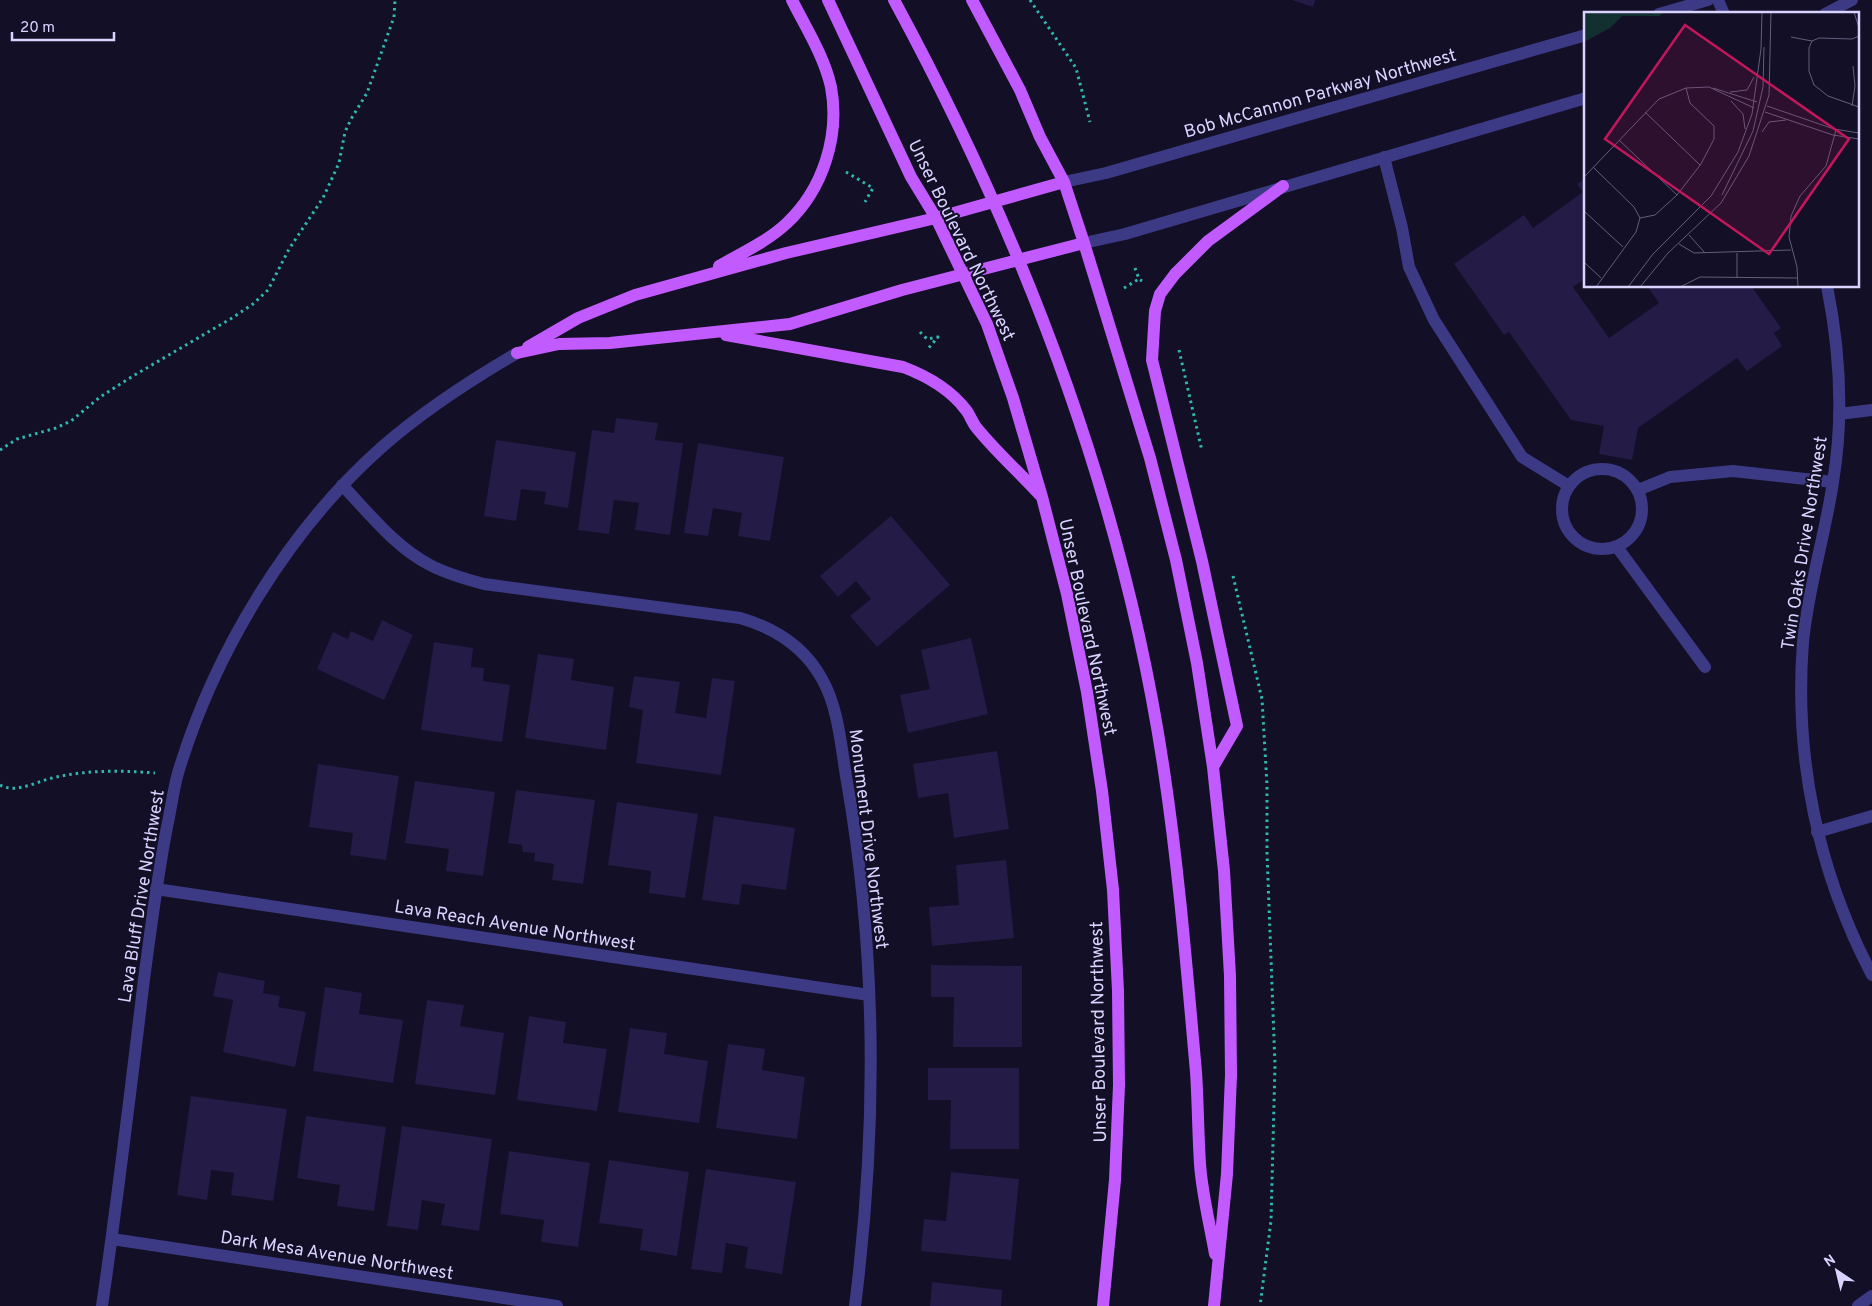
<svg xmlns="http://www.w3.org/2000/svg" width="1872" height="1306" viewBox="0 0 1872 1306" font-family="Overpass,sans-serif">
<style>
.building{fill:#241b47}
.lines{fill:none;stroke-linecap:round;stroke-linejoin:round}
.path{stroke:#2fb8b0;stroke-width:3;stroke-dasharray:2.5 4;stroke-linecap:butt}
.minor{stroke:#3d3a85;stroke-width:12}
.major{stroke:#c25bff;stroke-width:12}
.labels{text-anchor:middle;stroke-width:4;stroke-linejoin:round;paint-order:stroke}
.street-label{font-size:18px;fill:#d9d4ff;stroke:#130f26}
.inset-road{fill:none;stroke:#625e7d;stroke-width:1}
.view{fill:#c2185b;fill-opacity:0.15;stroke:#c2185b;stroke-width:2.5}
.inset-edge{fill:none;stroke:#d9d4ff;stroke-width:2.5}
</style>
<rect width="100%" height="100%" fill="#130f26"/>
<path class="building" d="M1292 0H1315L1313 7Z
M1586 178V278L1573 287 1609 338 1659 303 1647 286H1751L1781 328 1774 333 1782 346 1747 371 1737 358 1638 428 1632 460 1599 454 1604 426 1571 420 1509 332 1504 335 1454 264 1524 215 1533 228 1583 192 1577 184Z
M616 418 658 423 655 440 683 443 670 535 635 530 639 503 614 500 609 534 578 530 592 430 614 433Z
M496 440 576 452 568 508 544 504 546 492 521 489 516 521 484 516Z
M698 443 784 457 770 541 738 536 742 513 713 508 708 536 684 533Z
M891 516 950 585 877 647 850 616 871 599 856 581 838 597 820 576Z
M382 620 413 635 384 700 317 669 333 632 348 639 351 631 373 641Z
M971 638 988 714 908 733 900 695 930 689 921 650Z
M434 642 473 648 471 667 484 668 483 681 510 685 502 742 421 730Z
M538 654 574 659 571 680 614 687 606 750 525 738Z
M634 676 680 682 675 713 706 718 712 678 735 681 721 775 636 763 643 710 629 707Z
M997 751 1009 829 954 838 948 793 918 798 913 764Z
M318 764 399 776 386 860 350 855 353 833 309 827Z
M415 781 495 792 483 876 446 871 449 849 405 843Z
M516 790 595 800 583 884 552 880 554 864 534 861 535 853 523 852 522 845 508 843Z
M617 802 698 814 685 898 649 893 651 871 608 865Z
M714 816 795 828 786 890 742 884 739 905 702 900Z
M1006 860 1014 938 932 946 929 907 959 905 956 865Z
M931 965 1022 966V1047H953L954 997H931Z
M218 972 265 981 263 993 280 996 278 1007 306 1012 295 1067 223 1052 233 1000 213 996Z
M325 987 362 993 359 1014 403 1020 393 1083 313 1071Z
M427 1000 464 1005 460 1026 504 1033 495 1095 415 1084Z
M529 1016 566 1022 563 1043 607 1049 597 1111 517 1100Z
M630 1028 667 1033 664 1054 708 1061 699 1123 618 1112Z
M728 1044 765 1049 762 1070 805 1077 797 1139 716 1128Z
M928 1068H1019V1149H950L951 1100H928Z
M191 1096 287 1109 273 1201 231 1195 234 1173 211 1170 207 1200 177 1195Z
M306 1116 386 1127 374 1211 337 1206 340 1185 297 1178Z
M402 1126 492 1139 479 1231 441 1225 445 1204 422 1200 418 1230 387 1226Z
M509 1151 590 1163 578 1247 541 1242 544 1220 500 1214Z
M609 1160 689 1172 677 1256 640 1250 643 1229 599 1223Z
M706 1169 796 1182 782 1274 745 1268 748 1247 726 1243 722 1273 691 1269Z
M951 1172 1019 1179 1011 1260 921 1251 924 1219 946 1221Z
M932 1282 1002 1290 1001 1306H930Z"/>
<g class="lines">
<path class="path" d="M1030 0 1076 68 1090 122
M846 172 873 188 865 202
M1135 268 1139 279 1142 281
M1124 288 1139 279
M920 332 927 339 938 337 927 350
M1179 350 1202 451
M0 450 17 439 56 428 71 421 100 397 133 376 232 318 253 304 268 290 289 249 323 198 339 163 345 132 351 119 367 93 394 17 395 0
M1233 576 1262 699 1267 785V853L1275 1065 1271 1221 1260 1306
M0 785C15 793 32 784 48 779 83 770 118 770 155 773"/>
<path class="minor" d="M1718 0 1724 14
M1659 14 1708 0
M1825 14 1852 0
M1384 157 1402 228 1409 267 1434 320 1522 457 1569 486
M1064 182 1106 173 1586 35
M1084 243 1125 234 1586 98
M1827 286C1840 351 1844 417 1833 482 1825 536 1808 588 1803 642 1794 758 1818 872 1872 975
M1839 414 1872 410
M1562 509a40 40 0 1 1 80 0a40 40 0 1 1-80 0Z
M342 485C369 513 395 547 430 565 447 574 465 579 484 584L740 618C775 628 804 646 822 679 839 709 841 748 847 782 877 954 877 1132 855 1306
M1638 490 1670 477 1733 471 1833 482
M1617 547 1705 667
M1817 832 1872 816
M156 889 869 995
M112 1239 557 1306
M102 1306C118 1197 131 1088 144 979 151 928 157 878 167 827 171 809 173 791 178 773 214 653 288 530 382 447 424 410 469 381 517 353
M1858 1306 1872 1296"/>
<path class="major" d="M828 0 911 177 936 218 987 324 1013 398 1042 497 1067 594 1087 692 1102 791 1113 890 1118 991 1119 1085 1115 1180 1103 1306
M894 0C1024 240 1124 500 1164 771 1179 871 1187 972 1196 1072 1198 1102 1198 1133 1200 1164 1202 1194 1210 1225 1215 1254
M972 0 1020 90 1040 137 1064 182 1084 243 1150 458 1176 560 1197 663 1213 767 1224 871 1230 976 1231 1075 1227 1174 1214 1306
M719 266C742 253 768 241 787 223 823 189 840 136 831 87 824 56 806 28 792 0
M726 335 903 367C927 376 950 389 966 410 970 415 972 422 976 427 995 451 1019 472 1040 495
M528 347 578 318 635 295 786 253 936 218 1064 182
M517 353 559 344 610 343 790 324 902 290 1084 243
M1213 767 1237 726 1202 561 1152 360 1155 311 1160 294 1175 274 1208 241 1283 186"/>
</g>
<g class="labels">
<g class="street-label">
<text transform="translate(1320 93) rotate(-16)" y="6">Bob McCannon Parkway Northwest</text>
<text transform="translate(962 240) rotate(64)" y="6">Unser Boulevard Northwest</text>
<text transform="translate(1804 543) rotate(-81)" y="6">Twin Oaks Drive Northwest</text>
<text transform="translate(1088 627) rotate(78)" y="6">Unser Boulevard Northwest</text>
<text transform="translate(869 839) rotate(83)" y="6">Monument Drive Northwest</text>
<text transform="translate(141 896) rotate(-81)" y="6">Lava Bluff Drive Northwest</text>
<text transform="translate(515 925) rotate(9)" y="6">Lava Reach Avenue Northwest</text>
<text transform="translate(1098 1032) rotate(-91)" y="6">Unser Boulevard Northwest</text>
<text transform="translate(337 1255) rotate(9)" y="6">Dark Mesa Avenue Northwest</text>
</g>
</g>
<g transform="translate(1584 12)">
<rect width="275" height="275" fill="#130f26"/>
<path d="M0 0H81L75 4H38L26 16 0 30Z" fill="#12302f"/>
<path class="inset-road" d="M270 0 275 16M207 25 228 29M228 29 225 36V59L230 73 244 84 275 95M228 29 235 26 268 27 275 24M125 75 170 96M129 76 173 90M146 80 163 78 170 65M147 89 159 102 161 117M183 94 250 117 275 121M268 94 271 74 269 54M61 100 116 153M181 100 249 123 275 127M178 120 185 110 202 108M35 128 93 183M9 155 50 195 56 206M0 165 75 87 102 76 125 75M138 183 169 119 179 75 180 35M0 199 39 235M105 223 121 241M95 232 110 241 207 238M153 241V266M0 250 17 266M12 275 52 220 56 206 71 203 93 183 117 152 130 127V114L106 91 102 76M44 275 69 242 127 184 154 140 168 102 177 37 178 0M56 275 84 241 137 191 165 144 185 83 187 0M96 275 116 265 213 266M214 275 213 255 205 225 207 204 216 184 242 154 252 118"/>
<path class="view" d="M101 13 265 127 185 242 21 127Z"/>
<rect width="275" height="275" class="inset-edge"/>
</g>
<g transform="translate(1837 1271) rotate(325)" stroke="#130f26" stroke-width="4" paint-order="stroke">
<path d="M0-4L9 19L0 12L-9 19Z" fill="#d9d4ff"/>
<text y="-8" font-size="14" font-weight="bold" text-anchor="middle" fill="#d9d4ff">N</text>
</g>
<path d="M12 32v8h102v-8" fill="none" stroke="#d9d4ff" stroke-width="2.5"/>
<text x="20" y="32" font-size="15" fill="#d9d4ff" stroke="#130f26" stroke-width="4" paint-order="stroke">20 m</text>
</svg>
